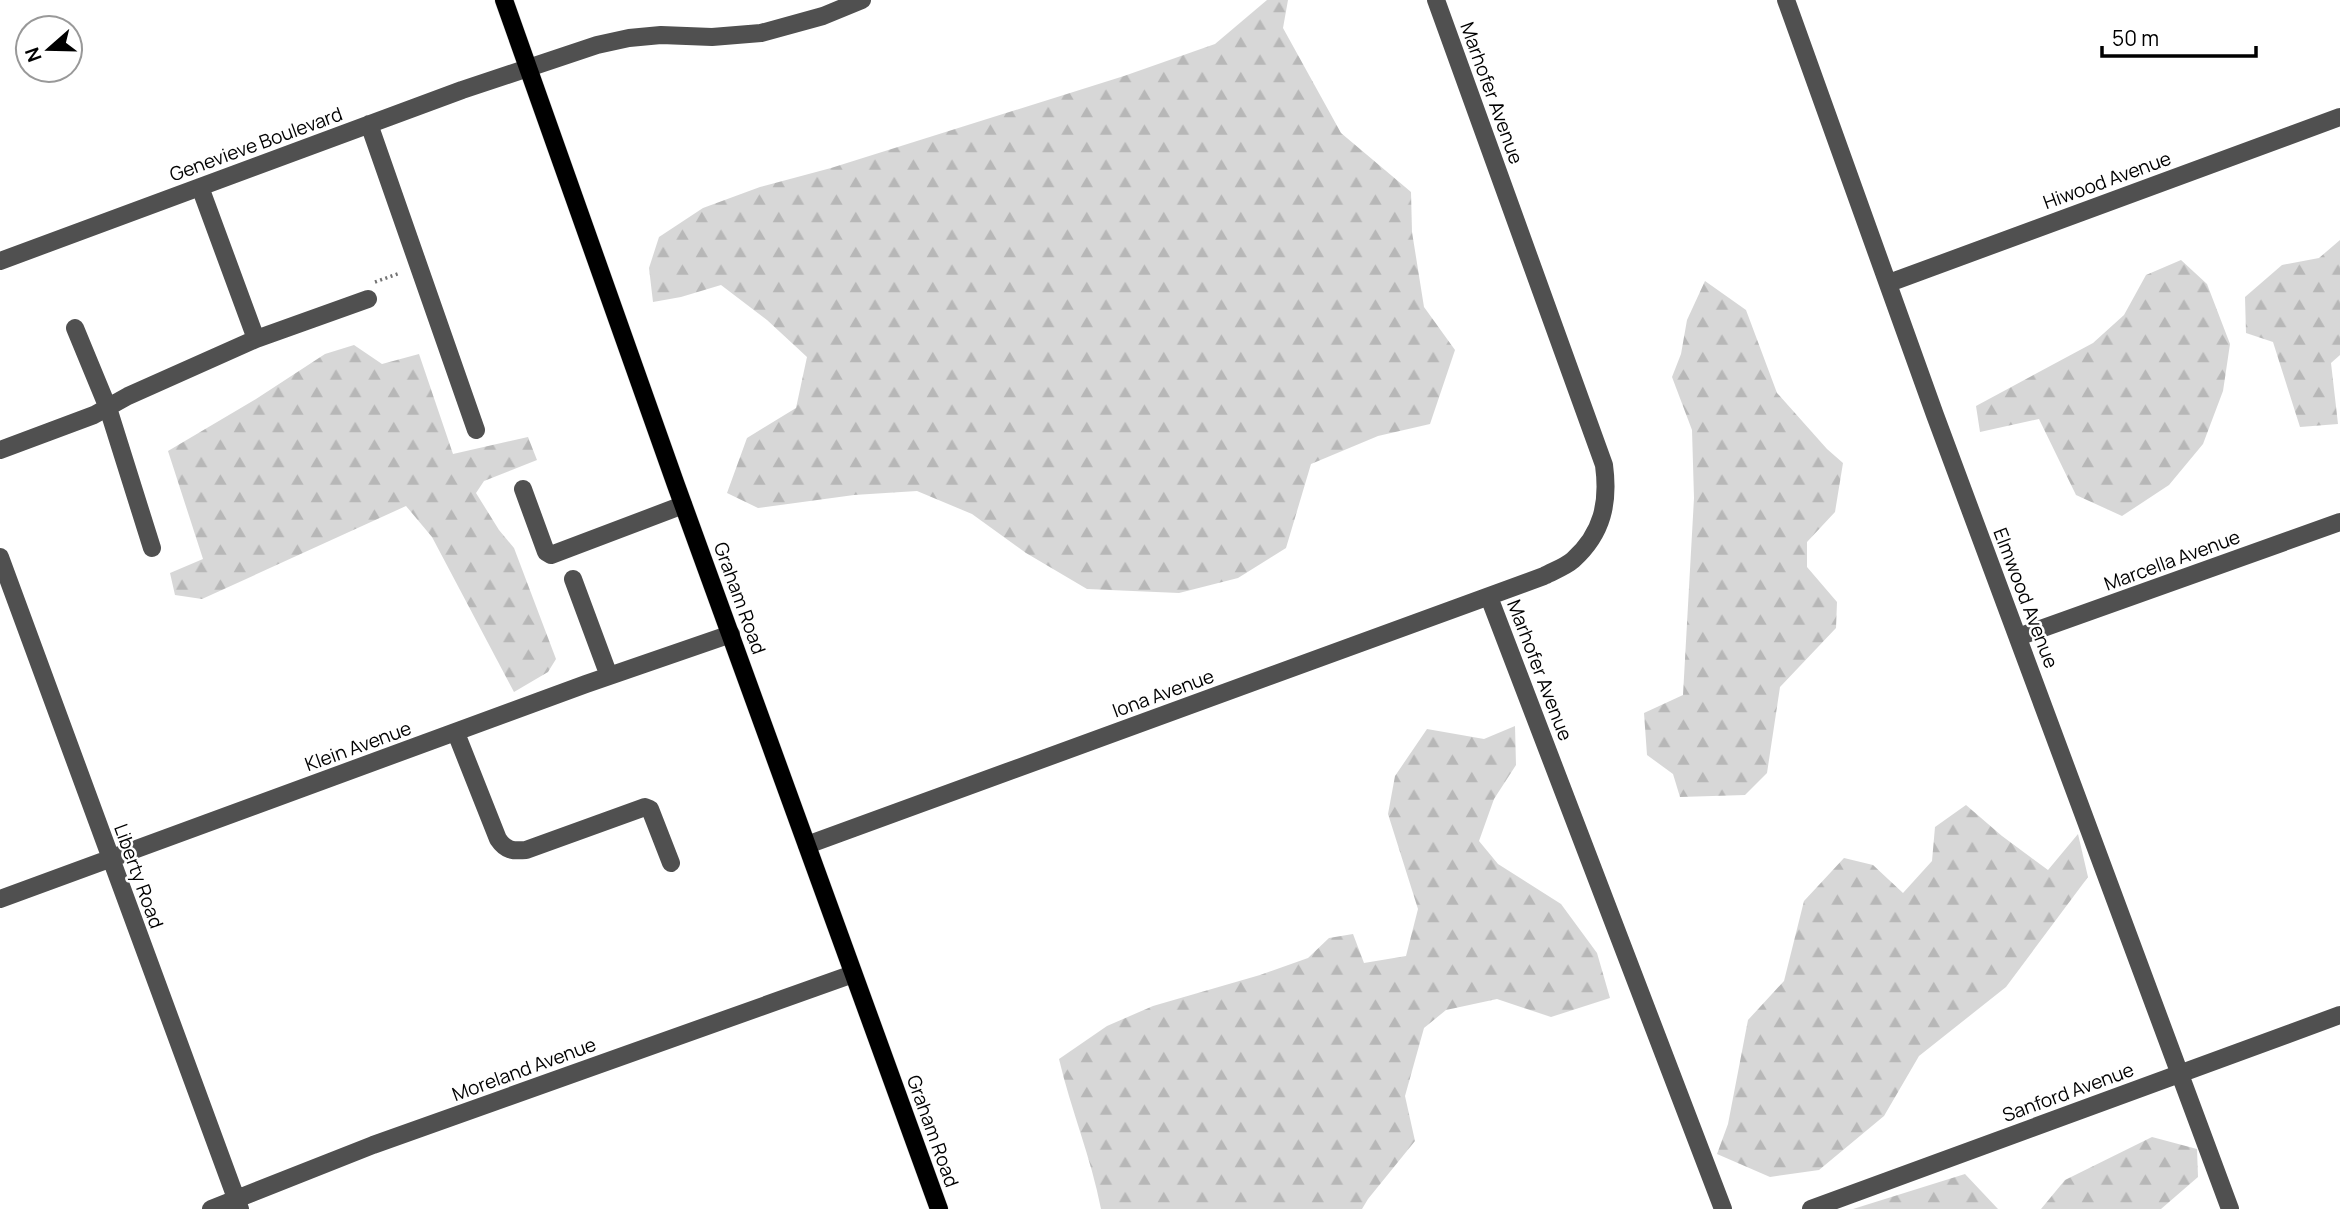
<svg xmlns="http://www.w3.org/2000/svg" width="2340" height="1209" viewBox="0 0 2340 1209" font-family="Manrope,sans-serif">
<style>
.forest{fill:url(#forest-firs)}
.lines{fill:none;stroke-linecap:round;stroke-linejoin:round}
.major-casing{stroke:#dbdbdb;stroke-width:19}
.path{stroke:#727272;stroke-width:3.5;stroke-dasharray:2 3.5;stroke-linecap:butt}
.minor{stroke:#505050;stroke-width:18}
.major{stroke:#000;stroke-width:18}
.labels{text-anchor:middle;stroke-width:5;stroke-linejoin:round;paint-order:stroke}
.street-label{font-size:19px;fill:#000;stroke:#fff}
</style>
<defs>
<pattern id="forest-firs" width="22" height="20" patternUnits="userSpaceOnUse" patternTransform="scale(1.75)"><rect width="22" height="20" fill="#d7d7d7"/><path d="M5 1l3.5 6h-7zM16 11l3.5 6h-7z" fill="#b7b7b7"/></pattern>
</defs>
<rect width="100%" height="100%" fill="#fff"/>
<path class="forest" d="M1267 0H1288L1283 28 1341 133 1411 192 1412 232 1424 307 1455 350 1430 424 1378 436 1311 464 1286 548 1238 578 1179 593 1087 589 1026 553 972 514 917 491 854 495 758 508 727 493 747 438 796 408 807 357 767 320 721 285 681 297 653 302 649 268 659 237 703 208 760 187 831 168 1124 76 1215 44Z
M2340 240V355L2331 363 2338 424 2300 427 2273 342 2246 333 2245 297 2282 265 2319 258Z
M2181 260 2207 284 2230 344 2223 391 2203 444 2169 485 2122 516 2076 495 2039 419 1980 432 1976 406 2093 343 2124 315 2146 275Z
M1705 281 1746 310 1777 393 1827 449 1843 463 1835 512 1807 542V567L1837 602 1836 628 1780 687 1767 773 1745 795 1680 797 1673 774 1647 755 1644 713 1683 695 1694 498 1692 430 1672 377 1681 354 1687 320Z
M354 345 382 364 419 354 453 454 528 437 537 460 484 481 476 493 499 530 514 548 556 659 548 672 514 692 432 537 406 506 202 599 175 595 170 573 203 559 168 451 256 399 325 354Z
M1515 726 1516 765 1494 799 1479 841 1498 864 1561 904 1597 953 1610 998 1551 1017 1497 999 1446 1010 1424 1028 1405 1096 1415 1141 1368 1199 1362 1209H1101C1091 1157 1071 1110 1059 1059L1107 1026 1153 1006 1260 975 1308 958 1329 938 1353 934 1364 963 1406 956 1418 909 1388 814 1395 776 1427 729 1484 739Z
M1966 805 2002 836 2048 870 2078 834 2088 877 2006 987 1919 1056 1884 1116 1819 1170 1770 1177 1717 1154 1728 1124 1748 1020 1784 981 1804 901 1844 858 1873 865 1903 893 1932 861 1935 827Z
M2152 1137 2197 1149 2198 1177 2161 1209H2041L2065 1180Z
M1965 1174 1998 1209H1853Z"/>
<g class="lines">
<g class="major-casing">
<path id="major" d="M504 0 676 485 939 1209"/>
</g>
<path class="path" d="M375 282 400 273"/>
<path class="minor" d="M1786 0 1935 415 2230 1209
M369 124 476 430
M0 261 462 90 597 45 629 38 661 35 712 37 761 33 823 16 862 0
M1889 283 2340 117
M75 328 108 408 152 548
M256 339 368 299
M0 450 94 415 128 396 256 339 200 187
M523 489 546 552 551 555 683 505
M0 557 240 1209
M573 579 609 676
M1489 597 1723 1209
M2018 637 2340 522
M456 733 498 839C506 851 513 851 526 850L645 807 650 809 671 863
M807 845 1544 576C1553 571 1565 567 1573 560 1603 533 1609 502 1604 465L1436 0
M0 899 586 684 731 634
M211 1209 373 1145 853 974
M1811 1209 2340 1015"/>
<use href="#major" class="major"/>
</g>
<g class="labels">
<g class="street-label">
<text transform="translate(1492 93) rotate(70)" y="7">Marhofer Avenue</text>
<text transform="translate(256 144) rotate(-20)" y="7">Genevieve Boulevard</text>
<text transform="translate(2107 180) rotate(-20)" y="7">Hiwood Avenue</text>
<text transform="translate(2172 560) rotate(-20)" y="7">Marcella Avenue</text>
<text transform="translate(740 598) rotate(70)" y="7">Graham Road</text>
<text transform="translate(2026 598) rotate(69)" y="7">Elmwood Avenue</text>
<text transform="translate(1540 670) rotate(69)" y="7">Marhofer Avenue</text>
<text transform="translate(1163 693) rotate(-20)" y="7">Iona Avenue</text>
<text transform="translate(358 746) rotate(-20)" y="7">Klein Avenue</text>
<text transform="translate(139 876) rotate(70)" y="7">Liberty Road</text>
<text transform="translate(524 1069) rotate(-20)" y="7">Moreland Avenue</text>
<text transform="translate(2068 1092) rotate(-20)" y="7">Sanford Avenue</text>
<text transform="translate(933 1131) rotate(70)" y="7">Graham Road</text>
</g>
</g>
<g transform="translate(49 49) rotate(250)"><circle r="33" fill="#ffffff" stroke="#999999" stroke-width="2"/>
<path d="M0-5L12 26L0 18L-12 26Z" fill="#000000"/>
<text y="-10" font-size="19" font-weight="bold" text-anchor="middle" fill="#000000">N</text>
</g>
<path d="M2102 46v10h154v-10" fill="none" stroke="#000000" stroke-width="3.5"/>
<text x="2112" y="46" font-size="21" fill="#000000" stroke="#ffffff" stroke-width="5" paint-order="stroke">50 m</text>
</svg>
